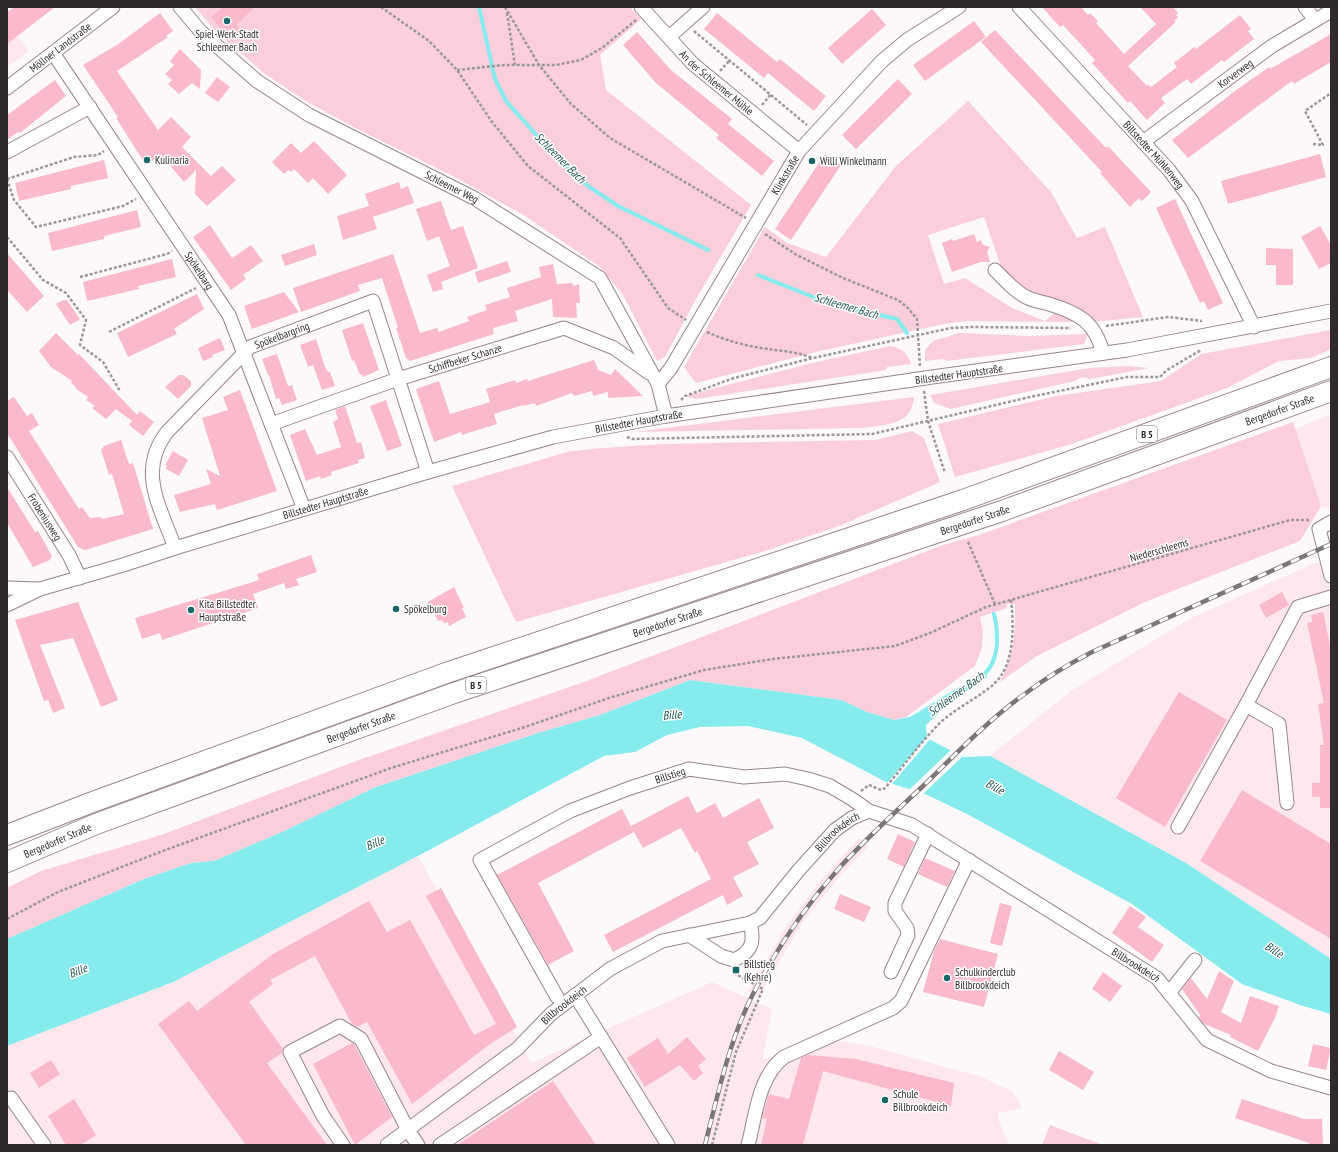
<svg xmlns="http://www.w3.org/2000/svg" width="1338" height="1152" viewBox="0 0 1338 1152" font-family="'PT Sans Narrow',sans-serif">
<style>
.built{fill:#ffe7ee}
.green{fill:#facfdb}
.water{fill:#85ebed}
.pier{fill:#fdf9fa}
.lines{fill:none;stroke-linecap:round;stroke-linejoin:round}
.stream{stroke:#85ebed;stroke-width:4}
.building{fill:#fabacc}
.minor-casing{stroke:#98858a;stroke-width:15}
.highway-casing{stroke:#98858a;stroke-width:22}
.path{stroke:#9c9798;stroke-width:2.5;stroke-dasharray:3 2;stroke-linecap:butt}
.minor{stroke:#fff;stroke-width:13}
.highway{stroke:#fff;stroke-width:20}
.rail-casing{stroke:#7c7678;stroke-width:4.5}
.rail{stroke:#fff;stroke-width:3;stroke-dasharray:9;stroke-linecap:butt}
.minor-bridge-casing{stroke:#98858a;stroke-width:15;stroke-linecap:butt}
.minor-bridge{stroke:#fff;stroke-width:13}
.poi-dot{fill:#196769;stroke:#fff;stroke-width:1.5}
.labels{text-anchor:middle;stroke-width:3;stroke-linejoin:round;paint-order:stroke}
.shield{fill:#fff;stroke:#6f6a6b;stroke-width:1}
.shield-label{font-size:10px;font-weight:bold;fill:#312a2c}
.poi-label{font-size:11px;fill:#312a2c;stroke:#fff;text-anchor:start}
.street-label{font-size:11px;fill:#312a2c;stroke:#fff}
.water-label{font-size:12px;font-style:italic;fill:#265455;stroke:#fff}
</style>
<rect width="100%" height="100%" fill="#fdf9fa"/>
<path class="built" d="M7 23 29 51 7 67Z
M1331 414V506L1320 508V502L1295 429Z
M1315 563H1331V959L1186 863 990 756 1071 691 1189 619Z
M859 838 868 847 841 875 803 922 758 997 748 992 784 930 818 883Z
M418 856 531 1063 712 982 772 1009 763 1059 835 1040 870 1046 982 1077 1013 1092 1022 1108 998 1113V1119L1009 1145H7V1046L173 982Z"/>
<path class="green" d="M195 7H630L641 19 600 55 606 90 751 205 696 299 665 357 657 361 623 295 600 267 525 216 453 176 357 129 309 103 265 74 218 34Z
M968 101 1051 192 1077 238 1105 227 1143 317 1093 322 1066 306 1025 290 1002 270 984 217 928 235 944 284 965 278 1012 308 1045 321 1056 312 1077 322 966 321 944 324 816 352 696 383 684 367 765 227 787 243 826 257 896 166Z
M1331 330V349L1311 358 1279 361 1227 388 1072 444 955 477 938 424 1056 396 1161 381 1201 354Z
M959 333 1031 336 1088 334 1084 344 947 361 943 359 925 361V350L933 341Z
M890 346C902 348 907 352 911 364L887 367 886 370 696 399 685 396 812 363Z
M1128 366 1149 368 1090 379 1082 377 1075 381 951 409 934 403 930 395 1089 368Z
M914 397C912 426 886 424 863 428L634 432Z
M1293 422 1320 502V508L1300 541 1145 602 1037 656 1000 682C1013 655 1016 633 1015 604H1007V608L980 617 983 631 982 648 975 666 906 717 894 720 867 712 841 700 690 680 600 715 538 733 376 787 282 832 214 861 191 863 144 879 7 939V888L41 871 161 835 359 760 581 683 943 545 976 536Z
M912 431 924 438 940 482 839 526 765 551 516 622 452 486 567 452 590 449 662 444 875 440Z
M1050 1125 1103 1145H1042Z"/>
<path class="water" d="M982 673 988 677 953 700 926 725 927 738 963 757 990 756 1186 863 1331 959V1014L1303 1006 1242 984 1132 904 967 814 925 794 886 782 802 738 748 726 700 727 667 735 635 752 604 756 418 856 173 982 7 1046V939L144 879 191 863 214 861 282 832 376 787 538 733 600 715 690 680 841 700 867 712 894 720 910 717Z"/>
<path class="pier" d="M929 735 931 738 891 785 886 784Z
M952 749 964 755 922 795 908 791Z"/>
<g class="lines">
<path class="stream" d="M479 7 495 79 506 101 557 158 588 186 618 206 708 250
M758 275 831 304 897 319 907 333
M981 677C1000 663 999 634 994 614"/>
</g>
<path class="building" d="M14 7H55L7 44V12Z
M223 7H255L236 25 241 32 231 41 211 17Z
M1042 7H1081L1088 15 1090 13 1098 21 1096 23 1124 54 1156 24 1140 7H1173L1178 13 1176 15 1178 17 1174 21 1176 22 1128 66 1147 86 1148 84 1151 87 1177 67 1174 63 1194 47 1196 49 1240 15 1251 29 1248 31 1254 39 1224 62 1222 60 1191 84 1187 79 1161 98 1165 103 1147 120 1130 101 1128 103 1092 63 1095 60 1063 25 1060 27Z
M872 9 886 25 842 64 828 48Z
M160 13 173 31 166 36 168 37 117 71 158 130 171 117 191 137 182 147 211 176 222 166 236 180 207 206 195 194 196 170 184 182 161 155 146 165 116 118 118 117 83 65 117 45Z
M717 13 777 62 780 59 826 96 814 111 768 73 764 78 704 29Z
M974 21 986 37 925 81 913 65Z
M995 30 1106 148 1108 146 1151 192 1142 201 1139 198 1130 207 1100 173 1102 172 981 42Z
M637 32 671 70 732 119 728 124 774 161 762 176 716 138 719 135 656 83 623 45Z
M1331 34V62L1294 84 1292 81 1188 158 1172 140 1235 91 1269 67 1270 69Z
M180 49 201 70 200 89 192 83 179 94 168 84 172 80 165 74 174 65 170 61Z
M217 77 230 87 218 102 205 93Z
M898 79 912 94 856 149 842 135Z
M55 80 66 96 20 133 18 132 7 140V115Z
M314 141 347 175 328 194 313 178 308 183 294 169 291 172 289 170 284 174 272 162 291 143 301 153Z
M825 154 841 165 791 240 775 229Z
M1320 154 1326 177 1228 204 1221 181Z
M104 160 108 178 71 186V189L19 201 15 183Z
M399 182 401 189 408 186 414 203 373 217 377 229 343 240 337 216 369 206 365 194Z
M1175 199 1223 303 1208 310 1204 301 1200 303 1156 208Z
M441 201 451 230 463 226 478 268 441 282 443 289 433 292 427 275 450 266 439 236 427 241 416 209Z
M137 210 141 227 104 236V239L52 251 48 233Z
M210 225 232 258 251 245 263 261 243 275 246 279 231 290 193 237Z
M1320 226 1331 245V263L1319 269 1301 237Z
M974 234 977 242 981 240 983 245 990 247 987 252 990 262H981L952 272 942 243 952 239 953 241Z
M314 244 317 255 285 266 281 255Z
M1266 248 1293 249V285H1276V265H1266Z
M7 253 44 296 27 312 7 290Z
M393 254 420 333 437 328 439 332 469 321 467 317 487 310 485 305 510 297 507 288 541 277 539 267 553 264 557 284 572 283 574 286 579 284 580 303H576L577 318 553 317 552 299 515 311 518 321 493 328 494 334 410 361 406 358 396 328H398L382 278 358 285 360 291 301 312 293 288Z
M172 259 176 277 138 286 139 289 87 301 83 282Z
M507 261 511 272 478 283 475 272Z
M284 292 299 312 252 329 244 306Z
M197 294 204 309 174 329 177 334 128 357 117 333Z
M63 300H67L80 319 70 325 56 304Z
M363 323 379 370 363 377 362 374 360 375 354 360 352 361 342 330Z
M56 333 78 355 79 354 137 415 140 411 154 422 143 436 129 425 132 421 116 409 106 419 92 408 95 406 86 400 88 397 75 388 76 387 71 383 72 381 51 367 39 351Z
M220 338 225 350 212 355 213 357 203 361 198 348Z
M316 339 325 367 328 372H330L335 386 322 390 313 365 308 367 300 345Z
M277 354 288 386 292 385 297 400 282 405 279 398 276 399 269 375H268L262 359Z
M594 360 598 370 611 375 615 369 643 396 608 398V392L593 396 592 391 574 396 572 393 536 406 535 403 523 406V405L494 414 497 424 462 435 461 432 434 442 416 389 439 381 450 414 490 402 486 389 515 380 516 383 527 379 528 381Z
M179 375H183L191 381V386L178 399 165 387Z
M240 390 277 491 217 510 215 504 180 512 174 495 211 484 206 469 220 476 202 418 228 410 223 397Z
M14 397 27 416 32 413 39 425 29 431 79 509 82 507 90 518 101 517 102 519 124 514 112 474 109 475 101 450 104 446 121 440 129 464 133 463 153 529 85 550 78 547 7 433V401Z
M386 400 402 446 387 451 370 406Z
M345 406 357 443 361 442 365 458 358 460 359 463 331 472 332 475 321 479 320 476 306 481 290 435 305 429 317 455 341 447 333 422 338 419 335 410Z
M173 451 188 460 179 476 166 469 167 466 165 465Z
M7 487 35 532 38 531 52 556 50 560 33 567 7 523Z
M311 555 317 572 296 579 299 585 286 589 284 583 253 594 258 608 162 640 160 633 142 639 135 618 259 580 257 574Z
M454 587 464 608H462L466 617 449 626 448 622 444 623 442 620 438 621 434 613 427 608 428 602Z
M1282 592 1289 605 1266 618 1259 605Z
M78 602 118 700 101 707 73 638 40 645 65 708 53 713 48 700 44 701 15 620Z
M1323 612 1331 650V745H1324L1318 704 1324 703 1307 623 1312 622 1311 615Z
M1179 692 1227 720 1165 827 1116 798Z
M1320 745H1331V808H1320V797H1312V783H1320Z
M1242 790 1331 844V939L1200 861Z
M688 796 697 813 715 803 723 818 759 798 774 828 747 842 759 864 733 877 743 896 727 905 723 895 613 952 604 935 711 879 697 851 695 853 681 828 643 848 634 832 538 883 574 951 548 965 497 875 622 809 631 826Z
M898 834 915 842 904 867 887 859Z
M925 858 955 871 947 887 918 874Z
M441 888 517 1027 490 1044 412 1104 367 1022 357 1027 352 1024 315 956 270 980 273 984 249 1002 283 1049 282 1053 267 1063 327 1145H246L158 1024 189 1001 197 1011 273 954 369 901 387 932 410 920 474 1035 496 1024 426 896Z
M840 894 871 907 864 922 834 909Z
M1000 903 1012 906 1002 946 990 943Z
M1130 906 1146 917 1138 927 1164 945 1152 962 1112 933Z
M940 939 998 954 984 1007 923 992 934 951Z
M1219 971 1234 981 1221 1012 1241 1023 1250 996 1279 1006 1275 1018 1258 1051 1230 1037 1231 1035 1204 1024 1199 1018 1200 1015 1182 989 1191 978 1207 999Z
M1103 972 1122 986 1110 1002 1092 989Z
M687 1037 706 1059 698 1066 703 1073 694 1081 680 1065 645 1087 627 1058 658 1038 668 1054Z
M352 1043 354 1044 392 1117 355 1145 313 1064Z
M1313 1044 1331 1048 1326 1070 1308 1066Z
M1059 1051 1094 1072 1083 1090 1049 1070Z
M808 1055 856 1059 954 1083 951 1106 823 1071 803 1145H761L767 1119 762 1118 769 1094 789 1099 801 1058Z
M51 1060 60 1074 39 1088 30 1073Z
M553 1081 596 1145H457Z
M74 1099 96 1135 81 1145H66L48 1116Z
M1242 1099 1304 1119H1322L1323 1145H1309V1143L1235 1118Z"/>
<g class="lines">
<g class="minor-casing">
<g id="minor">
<path id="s1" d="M180 7 201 32 257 81 309 115 474 198 600 278 658 384 666 416"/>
<path id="s2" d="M641 7 693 64 799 151"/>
<path id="s3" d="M1019 7 1169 170 1192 201 1254 327"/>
<path d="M1305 7 1315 20"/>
<path d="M669 37 703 7"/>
<path id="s4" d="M53 53 229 315 304 509"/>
<path id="s5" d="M7 88 113 7"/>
<path id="s6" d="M1143 142 1272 46 1331 11"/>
<path d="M7 152 90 107"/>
<path d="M995 270C1005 280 1015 292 1028 298 1035 301 1042 302 1049 304 1079 313 1095 322 1103 353"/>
<path d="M925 378 1127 350 1331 311"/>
<path id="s7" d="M658 384 671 368 799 151 882 61 907 40 959 7"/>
<path id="s8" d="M271 424 398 379 564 328 614 348 649 373"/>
<path id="s9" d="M7 457 69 555 80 578"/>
<path d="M1331 522 1319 529 1331 576"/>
<path id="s10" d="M175 548C160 506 137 471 167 432L250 347 373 301 428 472"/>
<path d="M7 588 38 589"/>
<path id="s11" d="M7 605 40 589 123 565 175 548 428 472 553 437 666 416 912 380"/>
<path d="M1287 803 1279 724 1246 705 1298 607 1331 597"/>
<path d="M1178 827 1246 705"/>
<path d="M689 935 721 956 734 960C752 952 755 942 750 923"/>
<path d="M891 972 908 935 907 928 895 911V903L928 834"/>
<path d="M1169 993 1195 960"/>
<path d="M575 995 668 1145"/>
<path id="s12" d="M557 997 480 860 570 811 630 788 689 769 744 777 785 774 808 779 830 786 852 799 869 811 912 825 1157 978 1207 1040 1271 1071 1331 1088"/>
<path d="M11 1098 44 1145"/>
<path d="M343 1145 323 1116 290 1052 340 1026 361 1039 408 1130 418 1145"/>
<path id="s13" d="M387 1145 517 1049 551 1014 610 969 662 941 750 923 760 918 798 871 835 830 852 818 869 811"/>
<path d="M440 1145 601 1037"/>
<path d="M748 1145C756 1115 758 1077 784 1057L893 1008 901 1001 969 860"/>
</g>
</g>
<g class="highway-casing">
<g id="highway">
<path d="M7 835 90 803 446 673 963 500 1331 367"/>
<path id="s14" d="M7 862 96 824 454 693 1002 511 1331 391"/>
</g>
</g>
<path class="path" d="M381 7 429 41 457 70 492 122 528 166 620 238 668 308 686 320
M505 7 539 65 571 104 610 138 746 218
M507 13 515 65
M694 31 807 125
M457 70 504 65H556L581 60 602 48 636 20
M720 71 729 61
M762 105 771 94
M1313 144 1323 145 1305 111 1331 93
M7 179 14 200 36 227 123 206 136 199
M7 179 74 157 98 155 104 151
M765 234 795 254 843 278 898 300 907 307 917 319 920 366
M7 237 43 280 66 293 86 320 80 345 103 362 120 391
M80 277 167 254 172 251
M1106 326 1168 317 1202 321
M109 332 196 288
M707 332C724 340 743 345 761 348 780 351 794 351 813 358
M924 391 928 421 945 473
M681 400 685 396 734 378 813 358 951 328 973 327 1071 328
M627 437 632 439 872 434 1030 397 1127 377H1160L1167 370 1201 350
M968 542 995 604
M861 791 869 785 881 790 885 788C904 766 921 741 942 721 958 707 978 698 994 684 1015 665 1014 625 1011 600
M7 919 58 892 160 852 391 768 525 727 609 698 704 670 773 659 895 646 930 633 986 607 1290 520H1311
M712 1145 736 1052 763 989 734 973"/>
<use href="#minor" class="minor"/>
<use href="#highway" class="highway"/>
<g class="rail-casing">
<path id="rail" d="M705 1145C718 1094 729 1041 753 994 777 948 807 904 841 866 867 838 895 812 923 786 956 754 988 720 1026 693 1047 677 1069 664 1092 652L1331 544"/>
</g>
<use href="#rail" class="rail"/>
<g class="minor-bridge-casing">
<path id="minor-bridge" d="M912 380 925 378"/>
</g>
<use href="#minor-bridge" class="minor-bridge"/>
</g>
<g class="poi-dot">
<circle cx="227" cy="21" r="4"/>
<circle cx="147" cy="160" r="4"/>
<circle cx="812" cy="161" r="4"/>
<circle cx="396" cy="609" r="4"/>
<circle cx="191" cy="610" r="4"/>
<rect x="732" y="966" width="8" height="8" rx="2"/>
<circle cx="947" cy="978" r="4"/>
<circle cx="885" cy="1100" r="4"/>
</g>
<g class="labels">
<g class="shield">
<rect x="1137" y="426" width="20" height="16" rx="3"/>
<rect x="466" y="677" width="20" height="16" rx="3"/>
</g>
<g class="shield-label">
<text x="1147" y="438">B 5</text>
<text x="476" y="689">B 5</text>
</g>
<g class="poi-label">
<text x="227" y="38" text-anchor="middle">Spiel-Werk-Stadt<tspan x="227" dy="13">Schleemer Bach</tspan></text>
<text x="155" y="164">Kulinaria</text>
<text x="820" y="165">Willi Winkelmann</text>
<text x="199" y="608">Kita Billstedter<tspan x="199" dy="13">Hauptstraße</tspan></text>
<text x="404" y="613">Spökelburg</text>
<text x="744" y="968">Billstieg<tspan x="744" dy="13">(Kehre)</tspan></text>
<text x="955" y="976">Schulkinderclub<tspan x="955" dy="13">Billbrookdeich</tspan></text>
<text x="893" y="1098">Schule<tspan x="893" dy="13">Billbrookdeich</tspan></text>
</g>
<g class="street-label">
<text dy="4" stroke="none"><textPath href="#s5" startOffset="67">Möllner Landstraße</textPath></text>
<text dy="4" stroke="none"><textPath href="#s6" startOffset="115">Korverweg</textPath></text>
<text dy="4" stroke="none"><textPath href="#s2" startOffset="107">An der Schleemer Mühle</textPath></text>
<text dy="4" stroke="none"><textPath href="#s3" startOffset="200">Billstedter Mühlenweg</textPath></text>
<text dy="4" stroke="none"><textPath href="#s7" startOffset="245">Klinkstraße</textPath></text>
<text dy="4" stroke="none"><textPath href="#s1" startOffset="329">Schleemer Weg</textPath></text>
<text dy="4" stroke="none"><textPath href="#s4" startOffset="262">Spökelbarg</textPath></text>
<text dy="4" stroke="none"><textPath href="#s10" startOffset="276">Spökelbargring</textPath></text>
<text dy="4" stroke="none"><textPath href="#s8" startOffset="205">Schiffbeker Schanze</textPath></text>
<text transform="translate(959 374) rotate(-8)" y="4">Billstedter Hauptstraße</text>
<text dy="4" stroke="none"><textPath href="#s14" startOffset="1351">Bergedorfer Straße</textPath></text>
<text dy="4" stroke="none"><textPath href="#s11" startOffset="659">Billstedter Hauptstraße</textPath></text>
<text dy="4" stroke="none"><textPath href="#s11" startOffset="335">Billstedter Hauptstraße</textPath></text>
<text dy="4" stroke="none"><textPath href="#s9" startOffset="71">Frobeniusweg</textPath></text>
<text dy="4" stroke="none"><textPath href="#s14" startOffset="1027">Bergedorfer Straße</textPath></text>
<text transform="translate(1159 550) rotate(-16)" y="4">Niederschleems</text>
<text dy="4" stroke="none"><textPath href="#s14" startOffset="703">Bergedorfer Straße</textPath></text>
<text dy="4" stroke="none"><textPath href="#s14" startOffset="379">Bergedorfer Straße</textPath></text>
<text dy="4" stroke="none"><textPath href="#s12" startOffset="366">Billstieg</textPath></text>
<text dy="4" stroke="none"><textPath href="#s13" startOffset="561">Billbrookdeich</textPath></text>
<text dy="4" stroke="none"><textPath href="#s14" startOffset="55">Bergedorfer Straße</textPath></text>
<text dy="4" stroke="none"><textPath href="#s12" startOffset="885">Billbrookdeich</textPath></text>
<text dy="4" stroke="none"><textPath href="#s13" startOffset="226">Billbrookdeich</textPath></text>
</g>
<g class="water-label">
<text transform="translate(560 158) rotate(45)" y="4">Schleemer Bach</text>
<text transform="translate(846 306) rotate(16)" y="4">Schleemer Bach</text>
<text transform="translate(956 694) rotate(-36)" y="4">Schleemer Bach</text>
<text transform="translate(672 715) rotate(-5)" y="4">Bille</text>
<text transform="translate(995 787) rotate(28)" y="4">Bille</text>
<text transform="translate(375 843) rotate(-24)" y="4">Bille</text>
<text transform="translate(1274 950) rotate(31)" y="4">Bille</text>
<text transform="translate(78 971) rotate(-23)" y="4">Bille</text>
</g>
</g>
<rect width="1338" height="1152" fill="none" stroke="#312a2c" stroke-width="16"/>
</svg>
